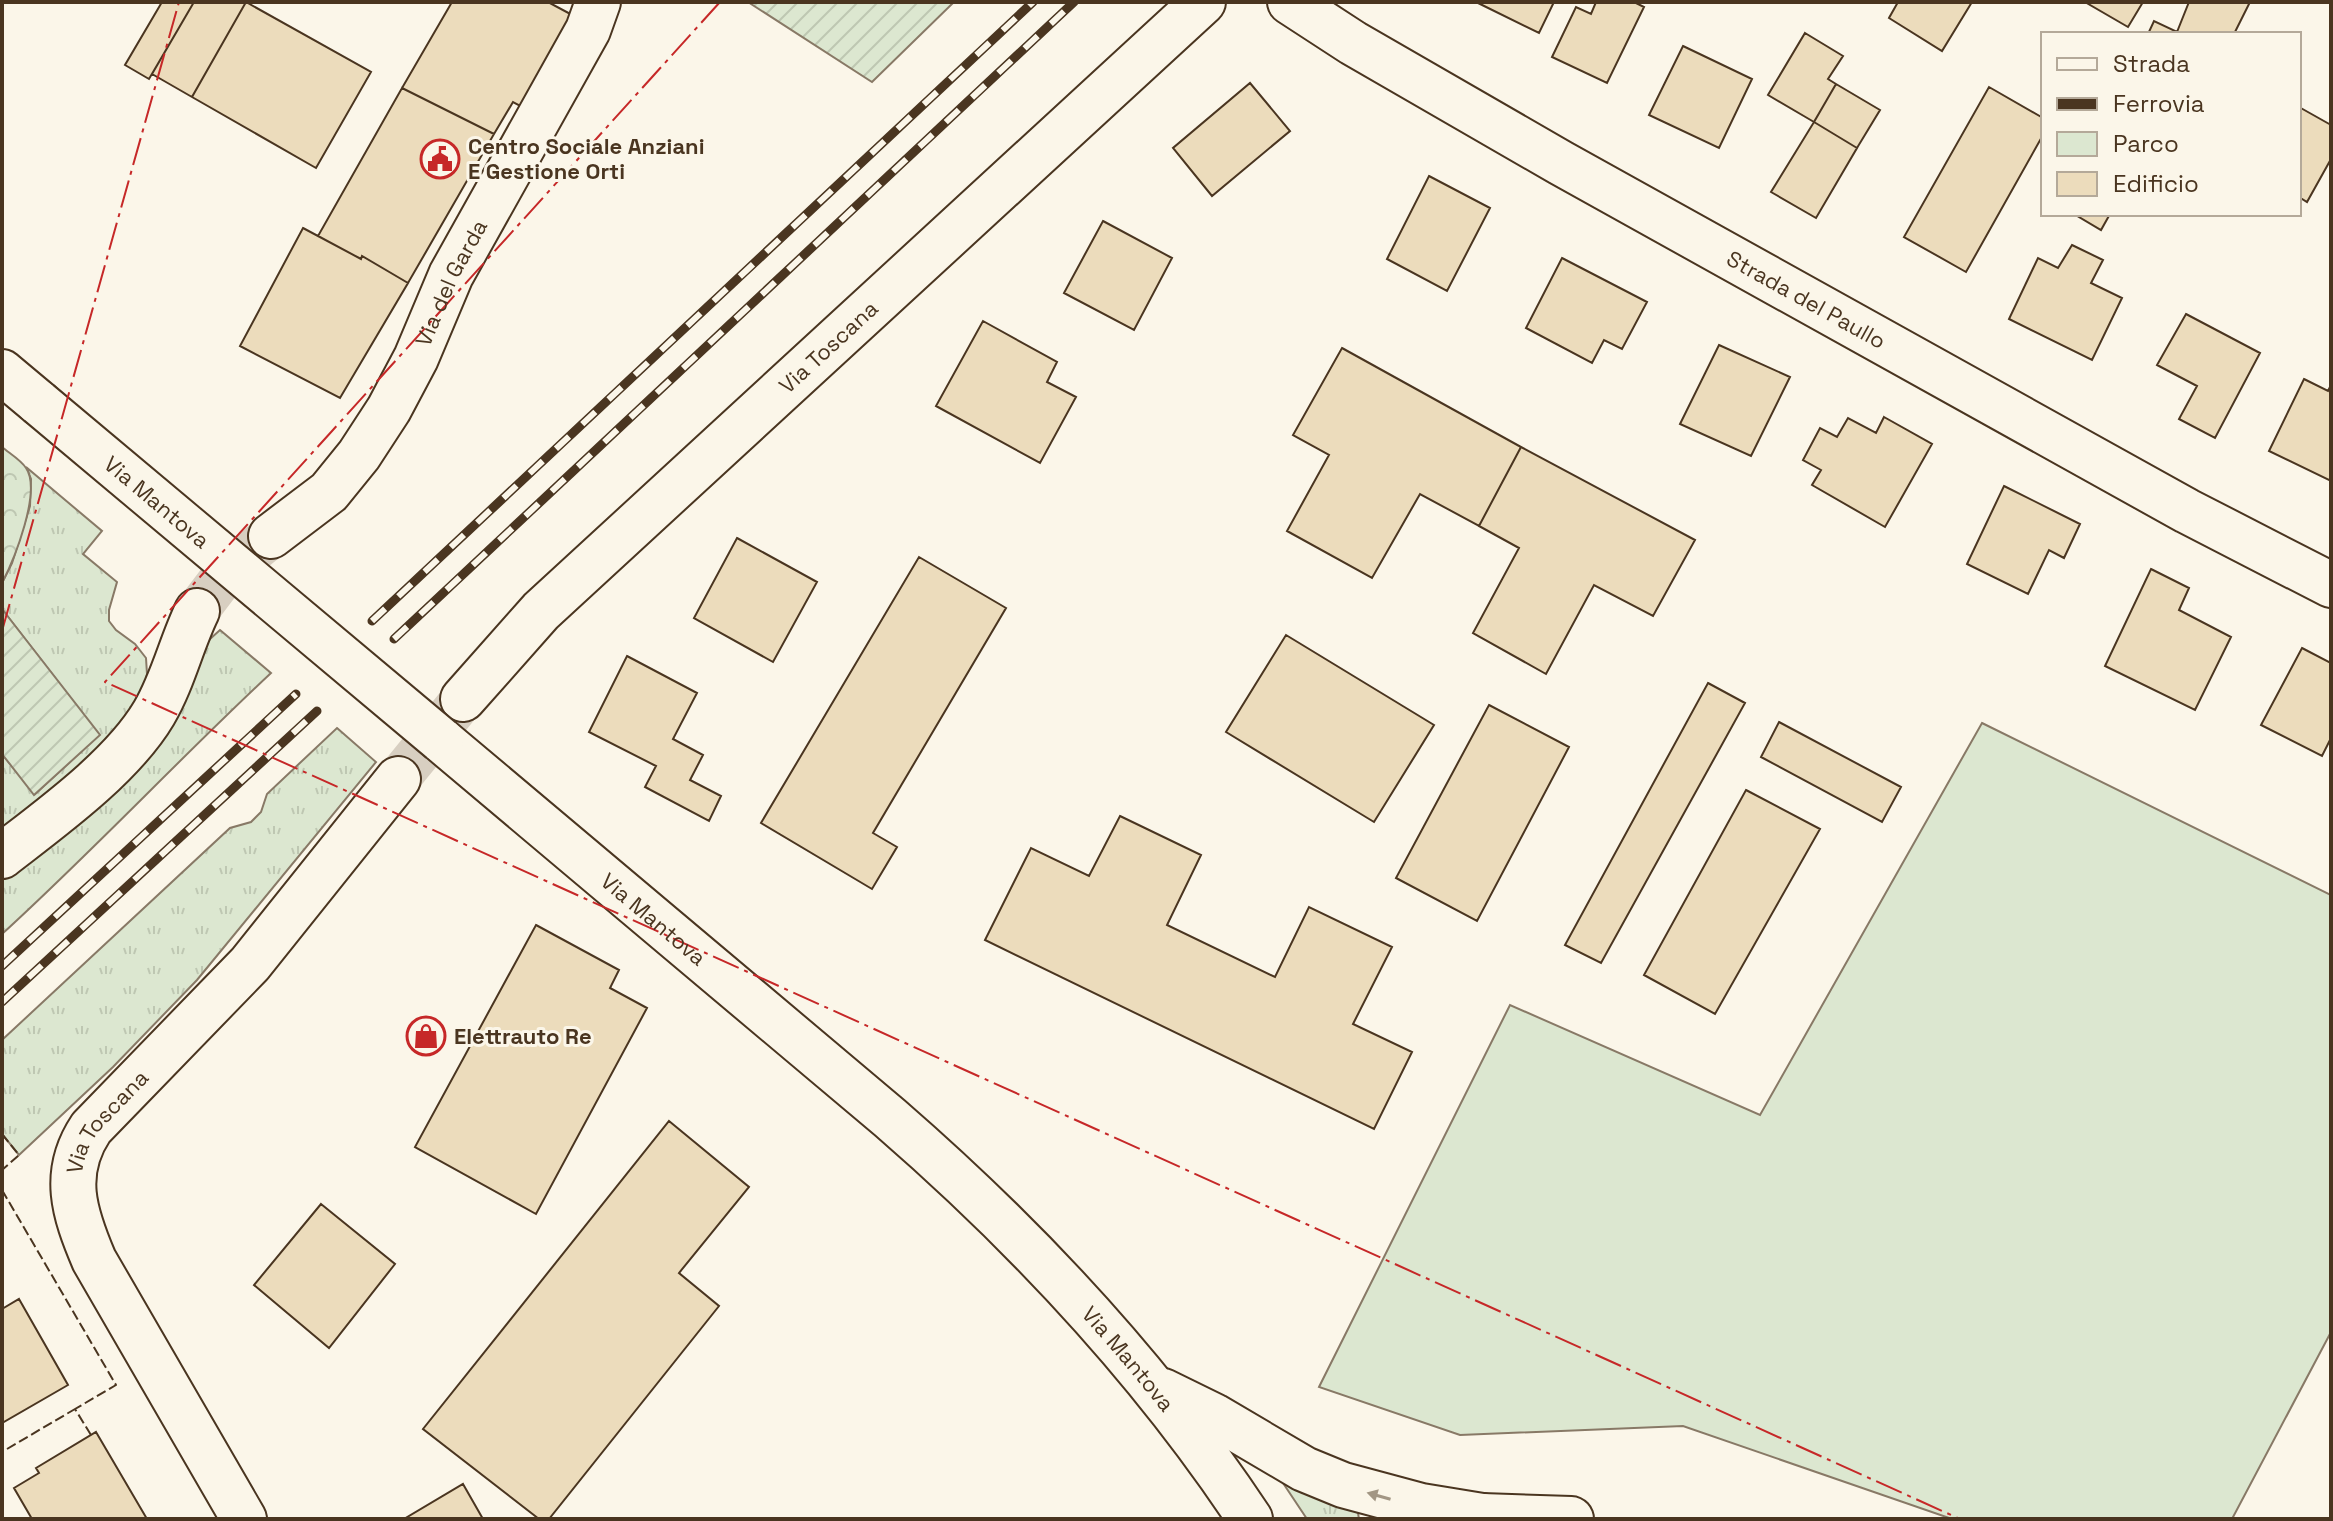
<svg xmlns="http://www.w3.org/2000/svg" width="2333" height="1521" viewBox="0 0 2333 1521" font-family="'Space Grotesk',sans-serif">
<style>
.grass{fill:url(#grass-tufts);stroke:#887966;stroke-width:2}
.forest{fill:url(#forest-crowns);stroke:#887966;stroke-width:2}
.park{fill:#dce7d0;stroke:#887966;stroke-width:2}
.garden{fill:url(#garden-furrows);stroke:#887966;stroke-width:2}
.building{fill:#ecdcbc;stroke:#4a3520;stroke-width:2}
.lines{fill:none;stroke-linecap:round;stroke-linejoin:round}
.street-tunnel{stroke:#d8cfc1;stroke-width:44;stroke-dasharray:44 22;stroke-linecap:butt}
.street-casing{stroke:#4a3520;stroke-width:48}
.secondary-casing{stroke:#4a3520;stroke-width:48}
.street{stroke:#fbf6e9;stroke-width:44}
.secondary{stroke:#fbf6e9;stroke-width:44}
.rail-casing{stroke:#4a3520;stroke-width:9}
.rail{stroke:#fbf6e9;stroke-width:6;stroke-dasharray:18;stroke-linecap:butt}
.secondary-bridge-casing{stroke:#4a3520;stroke-width:48;stroke-linecap:butt}
.secondary-bridge{stroke:#fbf6e9;stroke-width:44}
.fence{stroke:#4a3520;stroke-width:2;stroke-dasharray:10 4;stroke-linecap:butt}
.power{stroke:#c62828;stroke-width:2;stroke-dasharray:28 6 4 6;stroke-linecap:butt}
.oneway{fill:#a29684}
.labels{text-anchor:middle;stroke-width:6;stroke-linejoin:round;paint-order:stroke}
.poi-label{font-size:22px;font-weight:bold;fill:#4a3520;stroke:#fbf6e9;text-anchor:start}
.street-label{font-size:22px;fill:#4a3520;stroke:#fbf6e9}
</style>
<defs>
<pattern id="grass-tufts" width="24" height="20" patternUnits="userSpaceOnUse" patternTransform="scale(2)"><rect width="24" height="20" fill="#dce7d0"/><path d="M3 7l-1-3M5 7V3M7 7l1-3M15 17l-1-3M17 17v-4M19 17l1-3" fill="none" stroke="#bec7b2"/></pattern>
<pattern id="forest-crowns" width="20" height="18" patternUnits="userSpaceOnUse" patternTransform="scale(2)"><rect width="20" height="18" fill="#dce7d0"/><path d="M2 6a3 3 0 1 1 6 0M12 15a3 3 0 1 1 6 0" fill="none" stroke="#bec7b2"/></pattern>
<pattern id="garden-furrows" width="10" height="10" patternUnits="userSpaceOnUse" patternTransform="scale(2)"><rect width="10" height="10" fill="#dce7d0"/><path d="M-1 1l2-2M0 10L10 0M9 11l2-2" fill="none" stroke="#bec7b2"/></pattern>
</defs>
<rect width="100%" height="100%" fill="#fbf6e9"/>
<path class="grass" d="M26 467 102 531 83 554 117 582 109 610V621L116 630 135 644 146 658 147 674 144 689 123 727 2 837V754L35 794 99 735 2 609V583L12 563 30 506 31 479Z
M220 630 271 673C180 758 94 850 2 934V872L200 654 210 639Z
M337 728 376 762 197 980 113 1067 19 1155 2 1134V1040L230 828 251 822 261 812 267 794Z
M1281 1480 1355 1511 1358 1513 1359 1519H1307Z"/>
<path class="forest" d="M2 447C9 453 21 460 26 468 42 491 14 560 2 583Z"/>
<path class="park" d="M1982 723 2331 895V1332L2232 1519H1952L1683 1426 1460 1435 1319 1387 1510 1005 1760 1115Z"/>
<path class="garden" d="M748 2H954L872 82Z
M2 609 100 735 34 795 2 754Z"/>
<path class="building" d="M162 2H194L149 79 125 65Z
M194 2H246L192 97 152 74Z
M246 2 371 72 316 168 192 97Z
M452 2H548L576 17 524 108 513 102 494 134 402 88Z
M1476 2H1554L1539 33Z
M1596 2H1634L1644 7 1607 83 1552 57 1576 7 1591 14Z
M1898 2H1972L1942 51 1889 18Z
M2085 2H2143L2128 27Z
M2189 2H2250L2234 34H2148L2154 21 2177 32Z
M1805 33 1843 56 1828 79 1836 84 1814 122 1768 95Z
M1683 46 1752 79 1719 148 1649 115Z
M1250 83 1290 131 1212 196 1173 148Z
M1836 84 1880 110 1857 148 1814 122Z
M1989 87 2043 118V135L1966 272 1904 237Z
M402 88 494 134 408 283 362 256 361 259 318 236Z
M2299 107 2331 125V159L2307 202 2299 197Z
M1814 122 1857 148 1816 218 1771 192Z
M1429 176 1490 208 1447 291 1387 259Z
M2074 214H2110L2101 230Z
M1103 221 1172 258 1134 330 1064 293Z
M303 228 361 259 362 256 408 283 340 398 240 346Z
M2072 245 2103 260 2091 283 2122 298 2092 360 2009 319 2038 258 2058 268Z
M1562 258 1647 302 1622 349 1604 340 1592 363 1526 328Z
M2186 314 2260 353 2215 438 2179 419 2197 386 2157 365Z
M983 321 1057 362 1047 382 1076 397 1040 463 936 406Z
M1719 345 1790 377 1751 456 1680 424Z
M1342 348 1521 447 1479 526 1420 494 1372 578 1287 531 1329 455 1293 435Z
M2304 379 2328 391 2331 385V481L2269 451Z
M1884 417 1932 444 1885 527 1812 485 1821 470 1803 460 1820 428 1837 437 1848 418 1876 433Z
M1521 447 1695 540 1653 616 1594 585 1546 674 1473 633 1519 548 1479 526Z
M2004 486 2080 524 2064 558 2049 550 2028 594 1967 564Z
M737 538 817 582 773 662 694 618Z
M919 557 1006 608 873 833 897 847 872 889 761 823Z
M2151 569 2189 588 2179 610 2231 637 2195 710 2105 666Z
M1286 635 1434 725 1374 822 1226 732Z
M2302 648 2331 663V738L2322 756 2261 725Z
M627 656 697 693 673 739 703 755 690 780 721 796 709 821 645 787 656 766 589 732Z
M1708 683 1745 703 1601 963 1565 945Z
M1489 705 1569 747 1477 921 1396 878Z
M1779 722 1901 787 1882 822 1761 757Z
M1746 790 1820 829 1715 1014 1644 975Z
M1120 816 1201 855 1167 925 1275 977 1309 907 1392 947 1353 1024 1412 1052 1374 1129 985 940 1031 848 1089 876Z
M536 925 619 970 610 988 647 1008 536 1214 415 1147Z
M669 1121 749 1187 679 1273 719 1306 549 1519H539L423 1429Z
M321 1204 395 1264 329 1348 254 1285Z
M19 1299 68 1385 2 1423V1309Z
M96 1432 147 1519H32L14 1488 39 1473 36 1468Z
M463 1484 483 1519H404Z"/>
<g class="lines">
<path class="street-tunnel" d="M197 611 225 574 271 536
M398 779 463 699"/>
<g class="street-casing">
<g id="street">
<path id="s1" d="M1290 2 1353 43 1561 163 2187 511 2331 585"/>
<path id="s2" d="M271 536 329 492 359 455 389 409 416 358 451 275 588 30 598 2"/>
<path id="s3" d="M463 699 541 611 1203 2"/>
<path d="M2 856C51 818 122 767 154 713 173 681 181 644 197 611"/>
<path id="s4" d="M244 1519 94 1260C74 1213 61 1173 91 1128L250 964 398 779"/>
</g>
</g>
<g class="secondary-casing">
<g id="secondary">
<path d="M2 372 39 403"/>
<path id="s5" d="M441 740 890 1118C1027 1237 1150 1368 1250 1519"/>
<path d="M1163 1391 1214 1416 1304 1469 1343 1485 1421 1506 1482 1516"/>
<path d="M1464 1519 1482 1516 1571 1519"/>
</g>
</g>
<use href="#street" class="street"/>
<use href="#secondary" class="secondary"/>
<g class="rail-casing">
<path id="rail" d="M372 621 1033 2
M394 639 1074 2
M2 966 296 694
M2 1002 317 711"/>
</g>
<use href="#rail" class="rail"/>
<g class="secondary-bridge-casing">
<g id="secondary-bridge">
<path id="s6" d="M39 403 441 740"/>
</g>
</g>
<use href="#secondary-bridge" class="secondary-bridge"/>
<path class="fence" d="M2 1134 19 1155 2 1170
M2 1190 116 1385 75 1409 91 1435
M7 1449 75 1409"/>
<path class="power" d="M720 2 105 682 1960 1519
M2 631 179 2"/>
</g>
<defs><path id="oneway-solid" d="M-6-.8H1V-3.2L6.5 0L1 3.2V.8H-6Z" transform="scale(2)"/></defs>
<use class="oneway" href="#oneway-solid" transform="translate(1379 1496) rotate(-164)"/>
<defs>
<g id="civic-ring" transform="scale(2)"><circle r="9.5" fill="#fbf6e9" stroke="#c62828" stroke-width="1.5"/><path d="M-.6-6.5H3V-4.5H.6V-3L4-1V1h2V6H-6V1h2V-1L-.6-3ZM-1.2 2.5V6h2.4V2.5Z" fill="#c62828"/></g>
<g id="shop-ring" transform="scale(2)"><circle r="9.5" fill="#fbf6e9" stroke="#c62828" stroke-width="1.5"/><path d="M-5-2.5h2.3a2.7 3.5 0 0 1 5.4 0H5L5.5 6h-11ZM-1.5-2.5h3a1.5 2.3 0 0 0-3 0Z" fill="#c62828"/></g>
</defs>
<g fill-rule="evenodd">
<use href="#civic-ring" x="440" y="159"/>
<use href="#shop-ring" x="426" y="1036"/>
</g>
<g class="labels">
<g class="poi-label">
<text x="468" y="154">Centro Sociale Anziani<tspan x="468" dy="25">E Gestione Orti</tspan></text>
<text x="454" y="1044">Elettrauto Re</text>
</g>
<g class="street-label">
<text dy="8" stroke="none"><textPath href="#s2" startOffset="316">Via del Garda</textPath></text>
<text dy="8" stroke="none"><textPath href="#s1" startOffset="596">Strada del Paullo</textPath></text>
<text dy="8" stroke="none"><textPath href="#s3" startOffset="508">Via Toscana</textPath></text>
<text dy="8" stroke="none"><textPath href="#s6" startOffset="154">Via Mantova</textPath></text>
<text dy="8" stroke="none"><textPath href="#s5" startOffset="278">Via Mantova</textPath></text>
<text dy="8" stroke="none"><textPath href="#s4" startOffset="452">Via Toscana</textPath></text>
<text dy="8" stroke="none"><textPath href="#s5" startOffset="926">Via Mantova</textPath></text>
</g>
</g>
<rect width="2333" height="1521" fill="none" stroke="#4a3520" stroke-width="8"/>
<rect x="2041" y="32" width="260" height="184" fill="#fbf6e9" stroke="#b4a999" stroke-width="2"/>
<rect x="2057" y="58" width="40" height="12" fill="#fbf6e9" stroke="#b4a999" stroke-width="2"/>
<text x="2113" y="72" font-size="24" fill="#4a3520">Strada</text>
<rect x="2057" y="98" width="40" height="12" fill="#4a3520" stroke="#b4a999" stroke-width="2"/>
<text x="2113" y="112" font-size="24" fill="#4a3520">Ferrovia</text>
<rect x="2057" y="132" width="40" height="24" fill="#dce7d0" stroke="#b4a999" stroke-width="2"/>
<text x="2113" y="152" font-size="24" fill="#4a3520">Parco</text>
<rect x="2057" y="172" width="40" height="24" fill="#ecdcbc" stroke="#b4a999" stroke-width="2"/>
<text x="2113" y="192" font-size="24" fill="#4a3520">Edificio</text>
</svg>
